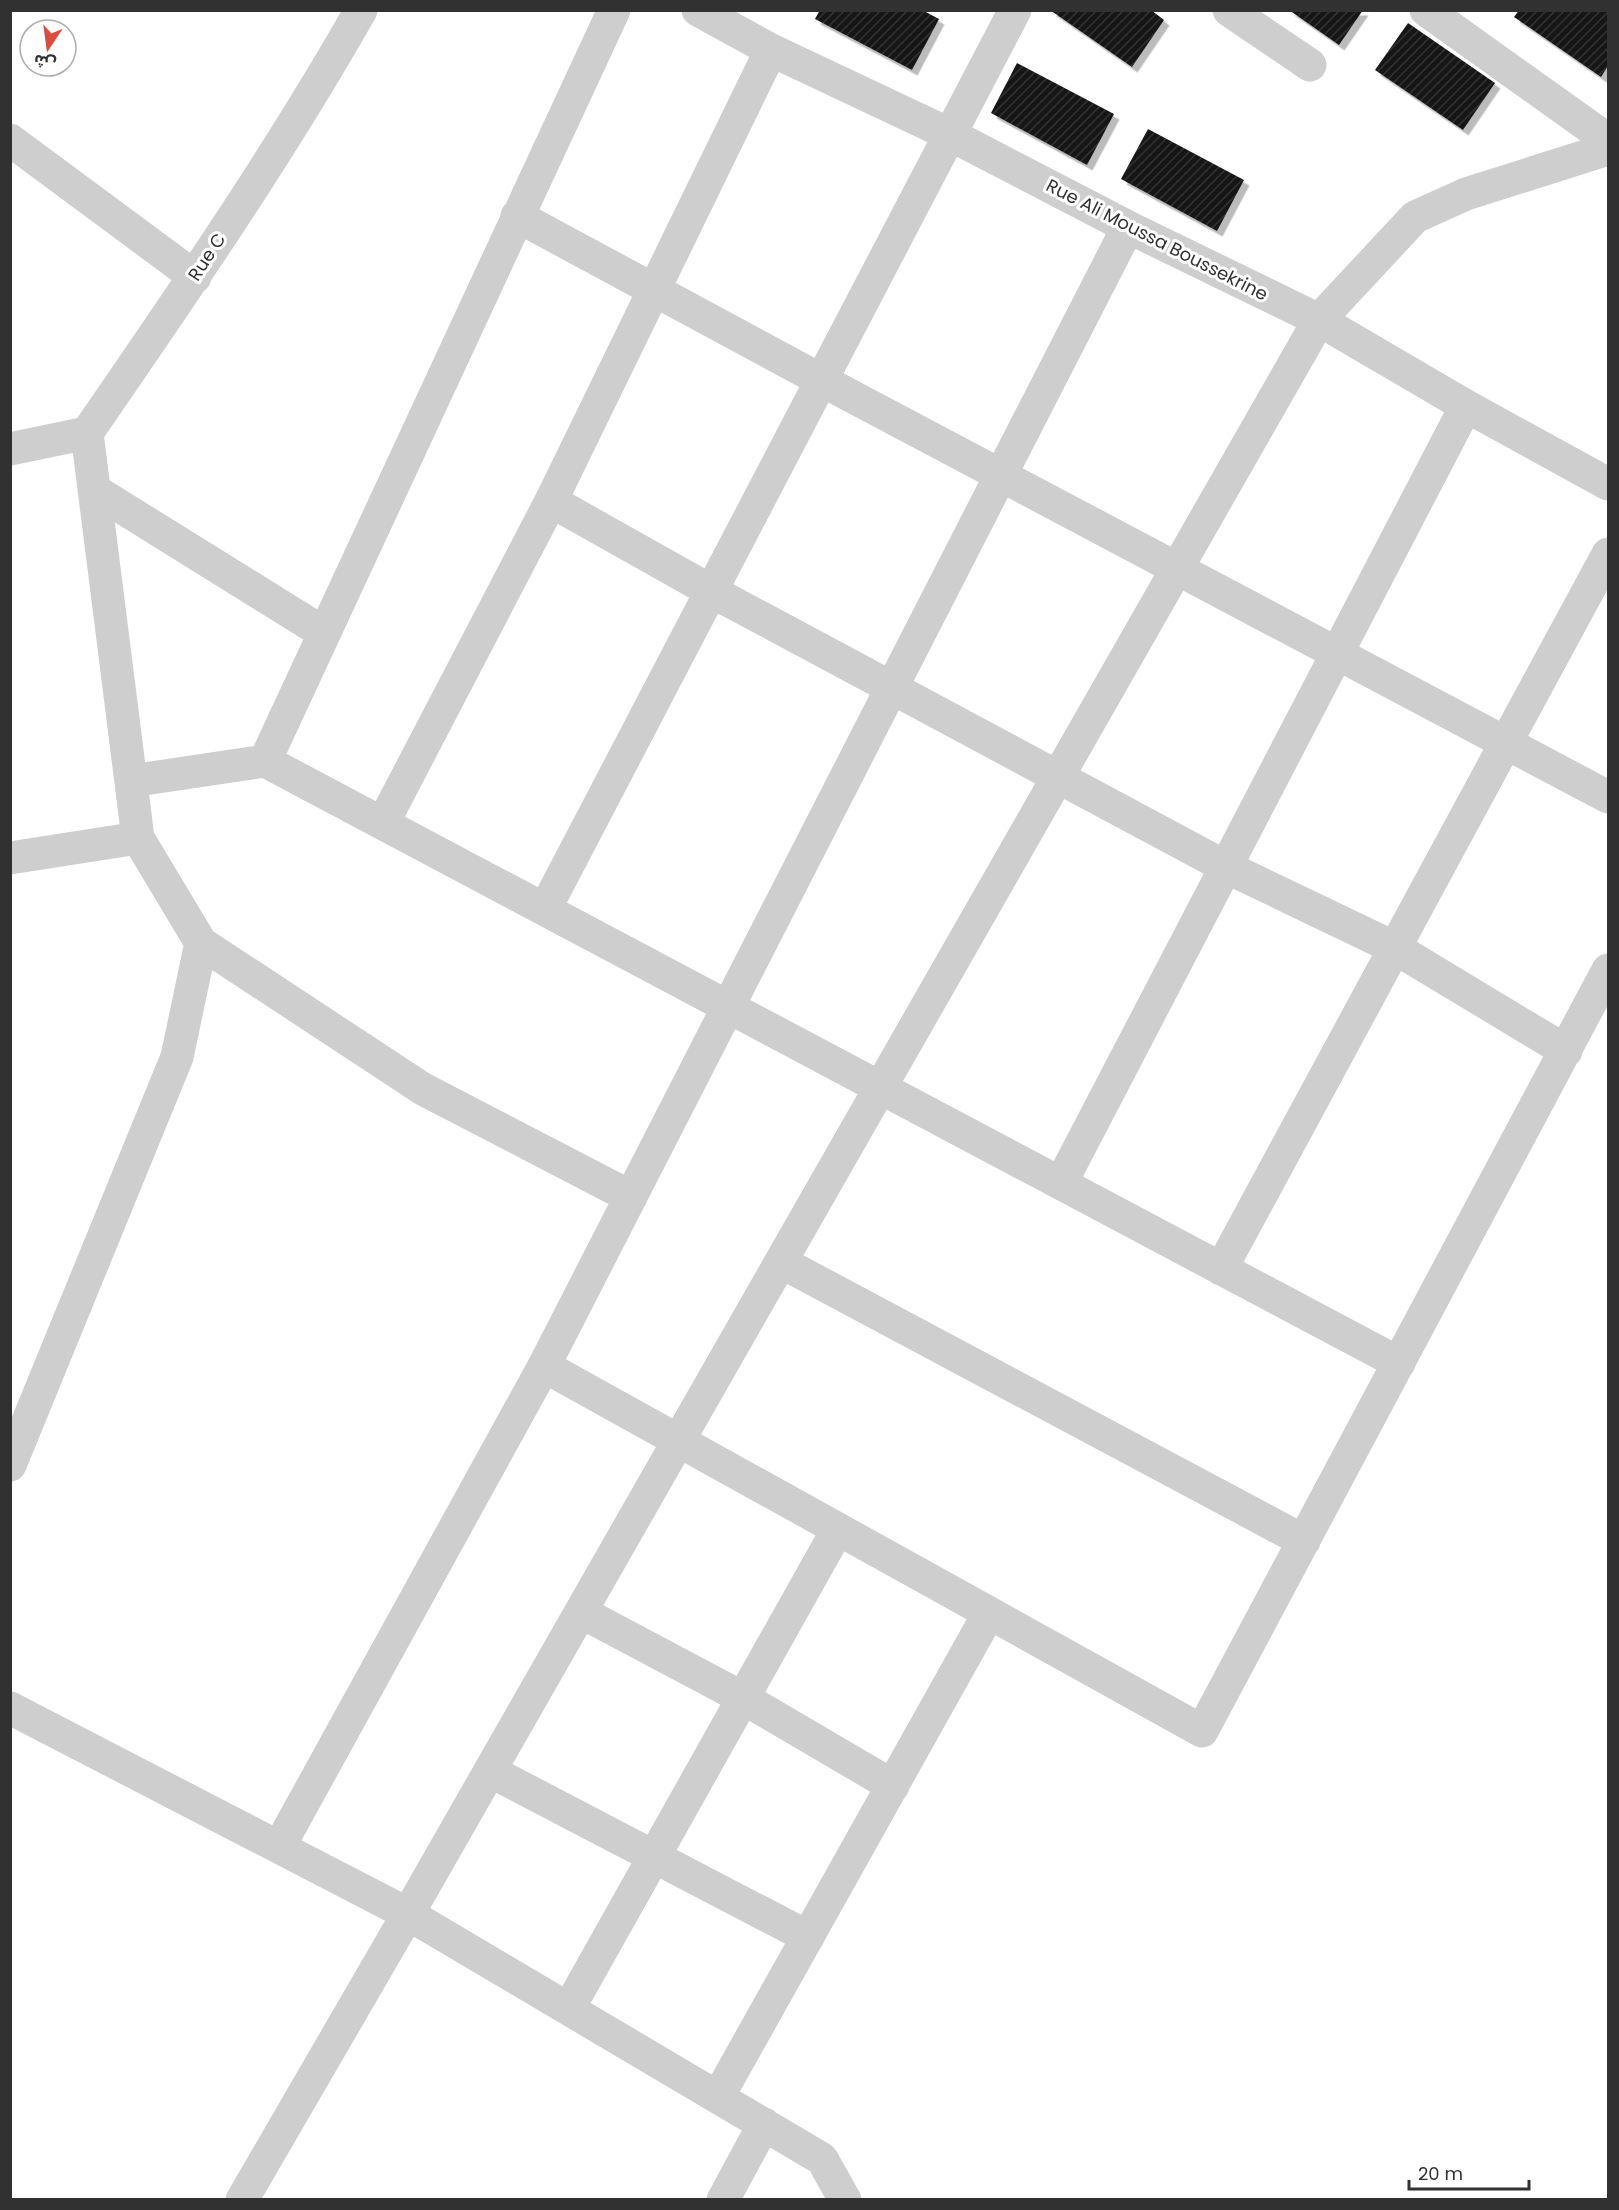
<svg xmlns="http://www.w3.org/2000/svg" width="1619" height="2210" viewBox="0 0 1619 2210" font-family="Poppins,'Noto Sans Arabic',sans-serif">
<style>
.building{fill:url(#building-hatch);filter:url(#shadow)}
.lines{fill:none;stroke-linecap:round;stroke-linejoin:round}
.minor{stroke:#cecece;stroke-width:33}
.labels{text-anchor:middle;stroke-width:6;stroke-linejoin:round;paint-order:stroke}
.street-label{font-size:18px;fill:#313131;stroke:#fff}
</style>
<defs>
<pattern id="building-hatch" width="6" height="6" patternUnits="userSpaceOnUse" patternTransform="scale(1.5)"><rect width="6" height="6" fill="#181818"/><path d="M-1 1l2-2M0 6l6-6M5 7l2-2" fill="none" stroke="#313131"/></pattern>
<filter id="shadow"><feDropShadow dx="5.5" dy="5.5" stdDeviation="0" flood-color="#0004"/></filter>
</defs>
<rect width="100%" height="100%" fill="#fff"/>
<path class="building" d="M820 10H922L939 19 912 70 815 19Z
M1050 10H1151L1164 20 1132 67Z
M1289 10H1363L1339 45Z
M1519 10H1606L1608 12V66L1601 77 1514 17Z
M1408 23 1495 83 1463 130 1375 70Z
M1017 63 1114 114 1087 165 991 113Z
M1148 129 1244 180 1217 231 1121 179Z"/>
<g class="lines">
<path class="minor" d="M698 10 771 50 949 134 1128 227 1319 320 1466 406 1608 484
M1229 10 1310 65
M1426 10 1608 140
M10 140 195 277
M517 216 821 380 1608 797
M10 449 87 433C182 295 278 156 361 10
M94 490 324 633
M551 501 711 591 1226 867 1395 948 1566 1051
M265 761 614 10
M131 781 265 761 1399 1363
M383 823 551 501 771 50
M10 858 138 838 87 433
M545 909 1015 10
M201 943 423 1089 631 1197
M1061 1183 1466 406
M781 1262 1304 1541
M1221 1269 1608 554
M544 1366 1202 1731 1608 970
M10 1465 177 1057 201 943 138 838
M581 1612 743 1698 893 1786
M10 1708 408 1914 822 2159 845 2200
M490 1771 808 1937
M279 1847 544 1366 1128 227
M569 2008 838 1529
M718 2097 989 1613
M242 2200 408 1914 1319 320 1415 217 1466 194 1608 149
M723 2200 764 2124"/>
</g>
<g class="labels">
<g class="street-label">
<text transform="translate(1157 240) rotate(27)" y="6">Rue Ali Moussa Boussekrine</text>
<text transform="translate(207 257) rotate(-57)" y="6">Rue C</text>
</g>
</g>
<rect width="1619" height="2210" fill="none" stroke="#313131" stroke-width="24"/>
<g transform="translate(48 48) rotate(193)"><circle r="28" fill="#ffffff" stroke="#adadad" stroke-width="1.5"/>
<path d="M0-4.5L10 22L0 15L-10 22Z" fill="#db4c3f"/>
<text y="-9" font-size="16" font-weight="bold" text-anchor="middle" fill="#313131">ش</text>
</g>
<path d="M1409 2180v9h120v-9" fill="none" stroke="#313131" stroke-width="3"/>
<text x="1418" y="2180" font-size="18" fill="#313131" stroke="#ffffff" stroke-width="4.5" paint-order="stroke">20 m</text>
</svg>
